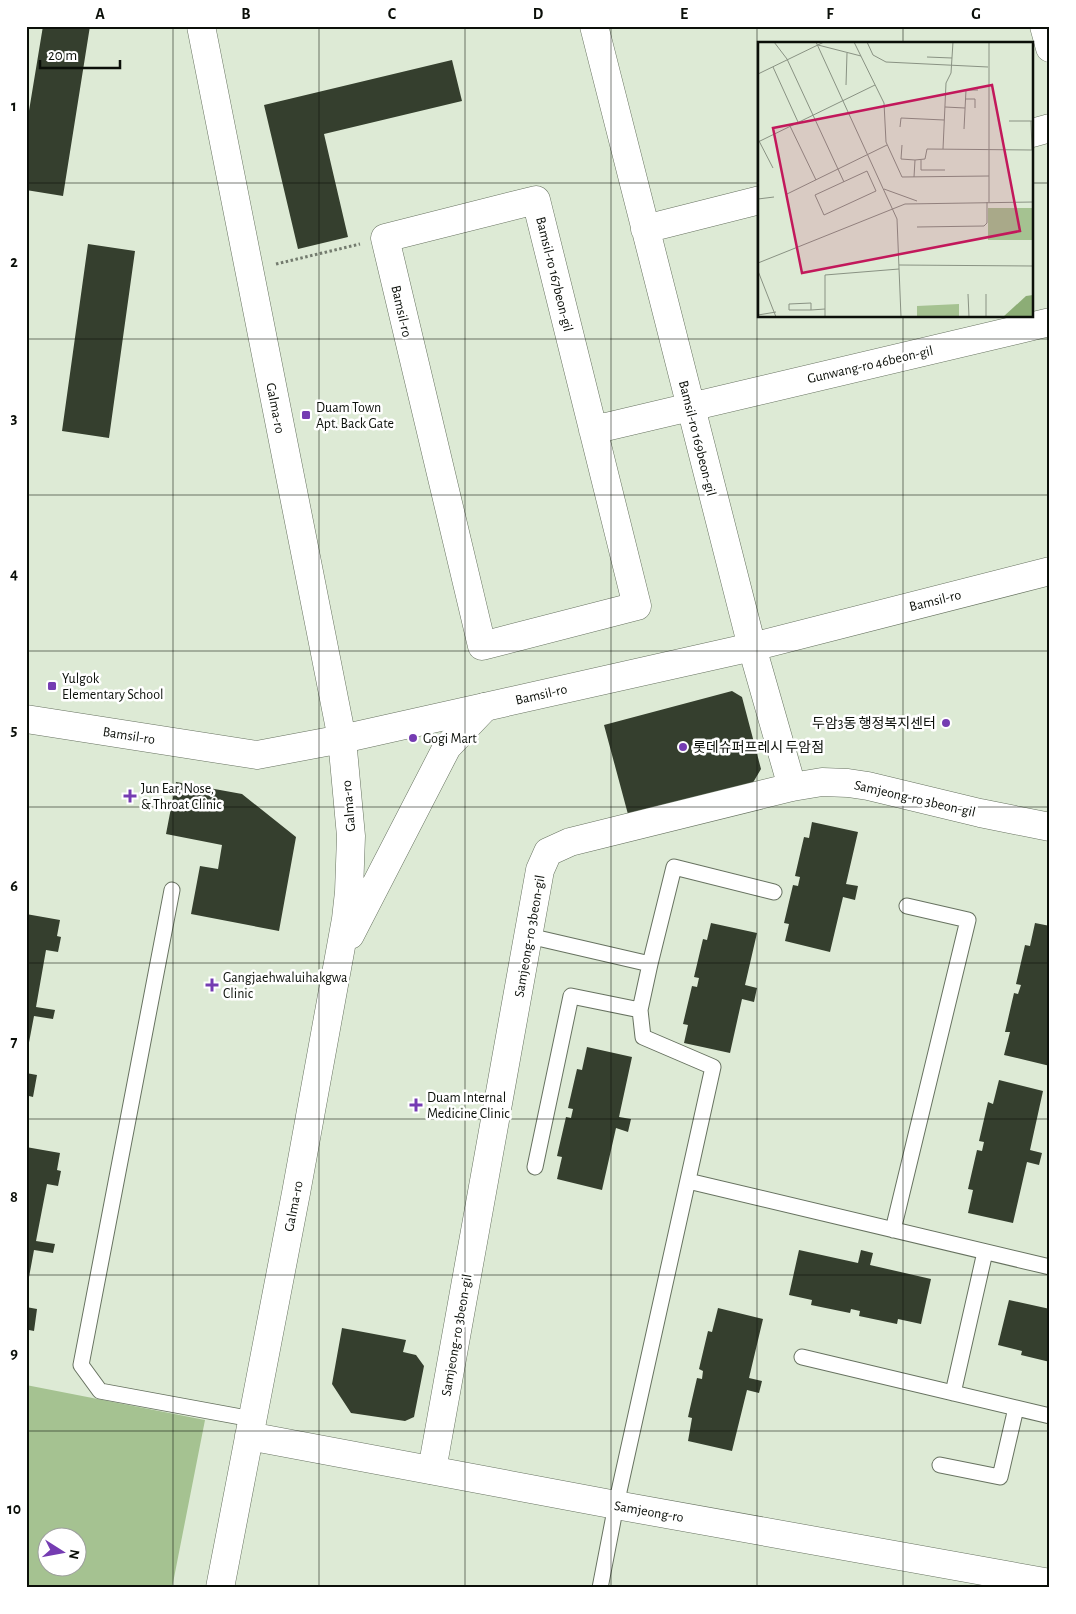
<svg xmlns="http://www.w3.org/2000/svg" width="1076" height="1614" viewBox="0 0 1076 1614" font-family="'Alegreya Sans','Noto Sans KR',sans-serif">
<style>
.green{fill:#a5c291;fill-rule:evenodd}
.building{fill:#353f2e}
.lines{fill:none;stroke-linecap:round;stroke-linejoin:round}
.service-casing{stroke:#677260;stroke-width:17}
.minor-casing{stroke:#677260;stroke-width:29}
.tertiary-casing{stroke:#677260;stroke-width:29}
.secondary-casing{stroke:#677260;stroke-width:29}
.path{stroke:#737b6e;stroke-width:3;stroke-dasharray:2.5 2.5;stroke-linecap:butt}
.service{stroke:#fff;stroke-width:15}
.minor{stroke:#fff;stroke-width:28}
.tertiary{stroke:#fff;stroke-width:28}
.secondary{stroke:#fff;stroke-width:28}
.grid{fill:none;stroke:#0b0f09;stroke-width:1;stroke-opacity:0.55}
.poi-dot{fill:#753cb2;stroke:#fff;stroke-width:2}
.labels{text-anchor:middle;stroke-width:5;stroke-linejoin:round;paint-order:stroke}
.street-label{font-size:14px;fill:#0b0f09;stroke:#fff}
.poi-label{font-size:14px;fill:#0b0f09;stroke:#fff;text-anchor:start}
.inset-road{fill:none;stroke:#899283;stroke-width:1}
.view{fill:#c2185b;fill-opacity:0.15;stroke:#c2185b;stroke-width:2.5}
.inset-edge{fill:none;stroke:#0b0f09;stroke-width:2.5}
.neatline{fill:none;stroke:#0b0f09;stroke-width:2}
.grid-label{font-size:16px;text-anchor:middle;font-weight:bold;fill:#0b0f09}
</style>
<rect width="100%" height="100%" fill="#ddead5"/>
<path class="green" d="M26 1385 205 1420 172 1588H26ZM48 1536H78V1566H48Z"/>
<path class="building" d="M43 26H90L63 196 26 190V129Z
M452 60 462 101 324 134 348 237 298 249 264 105Z
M88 244 135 251 109 438 62 431Z
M732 691 742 697 761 769 751 786 629 818 604 725Z
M176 782 242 794 296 837 279 931 191 914 200 866 218 869 222 845 166 834Z
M812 822 858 832 846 884 858 886 855 900 843 897 830 952 785 941 789 924 784 923 793 885 798 886 800 877 795 876 804 837 809 838Z
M26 914 60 920 57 936 61 937 58 952 46 950 36 1007 55 1010 53 1019 34 1016 27 1053Z
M711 923 757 933 745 985 757 988 754 1002 742 999 730 1053 684 1043 688 1025 683 1024 692 986 697 987 699 978 694 977 703 939 707 940Z
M1035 923 1050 926V1066L1004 1055 1010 1032H1005L1014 993 1018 994 1021 985 1016 984 1025 945 1030 946Z
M587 1047 632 1057 619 1117 631 1119 628 1132 616 1128 602 1190 557 1179 562 1157 557 1156 566 1117 571 1118 573 1109 568 1108 577 1069 582 1070Z
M26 1073 37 1075 33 1097 29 1096 27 1105Z
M999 1080 1043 1091 1030 1150 1042 1153 1039 1165 1027 1162 1013 1223 968 1213 973 1190 968 1189 977 1150 982 1151 984 1142 979 1141 988 1102 993 1104Z
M26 1147 60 1153 57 1170 61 1171 58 1186 47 1184 36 1241 55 1244 53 1253 34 1250 27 1288Z
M799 1250 858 1263 861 1250 873 1253 870 1265 931 1279 921 1324 898 1319 897 1324 859 1316 860 1311 851 1309 850 1313 811 1305 812 1300 789 1295Z
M1009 1300 1050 1309V1362L1021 1355 1022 1351 998 1345Z
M26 1307 37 1309 34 1331 29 1330 27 1339Z
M718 1308 763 1319 749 1378 762 1381 759 1393 747 1390 732 1451 688 1441 692 1418 688 1417 697 1378 702 1379 703 1371 699 1369 708 1331 712 1332Z
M342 1328 406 1340 403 1352 416 1355 424 1366 414 1417 405 1421 351 1413 332 1384Z"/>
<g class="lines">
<g class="service-casing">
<path id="service" d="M172 890 81 1365 100 1391 252 1419
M529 936 650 964 640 1010 643 1037 713 1067 616 1505 600 1588
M650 964 674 867 774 892
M535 1167 571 996 640 1010
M688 1181 1050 1267
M893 1230 968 920 907 906
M802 1357 1050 1416
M953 1393 985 1252
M940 1465 1000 1477 1016 1408"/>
</g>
<g class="minor-casing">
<path id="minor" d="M594 26 752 647 792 787
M1044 26 1050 48
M1032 133 1050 128
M536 200 637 606 482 646 385 238Z
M645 229 760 200
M593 430 1050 322
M432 1470 540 870 548 852 570 842 792 787 822 782 848 783 868 786 980 813 1050 827"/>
</g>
<g class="tertiary-casing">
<path id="tertiary" d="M201 26 342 739 351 836 349 892 346 919 296 1193 220 1588
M350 935 447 747 485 707
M249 1436 616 1505 1050 1583"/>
</g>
<g class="secondary-casing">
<path id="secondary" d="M26 719 257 755 342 739 752 647 1050 571"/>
</g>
<path class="path" d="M276 264 360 244"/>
<use href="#service" class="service"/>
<use href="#minor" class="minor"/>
<use href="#tertiary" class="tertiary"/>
<use href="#secondary" class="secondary"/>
</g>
<path class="grid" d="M173 26V1588M319 26V1588M465 26V1588M611 26V1588M757 26V1588M903 26V44M26 183H760M1032 183H1050M903 316V1588M26 339H1050M26 495H1050M26 651H1050M26 807H1050M26 963H1050M26 1119H1050M26 1275H1050M26 1431H1050"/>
<g class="poi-dot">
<rect x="301" y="410" width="10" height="10" rx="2.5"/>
<rect x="47" y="681" width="10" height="10" rx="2.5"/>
<circle cx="946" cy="723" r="5"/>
<circle cx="413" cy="738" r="5"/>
<circle cx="683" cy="747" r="5"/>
<path d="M127.5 788.5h5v5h5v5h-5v5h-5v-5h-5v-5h5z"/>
<path d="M209.5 977.5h5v5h5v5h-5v5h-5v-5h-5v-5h5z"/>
<path d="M413.5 1097.5h5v5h5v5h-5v5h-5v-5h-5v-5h5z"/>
</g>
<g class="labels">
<g class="street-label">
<text transform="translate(555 274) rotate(76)" y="5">Bamsil-ro 167beon-gil</text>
<text transform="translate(402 311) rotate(77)" y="5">Bamsil-ro</text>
<text transform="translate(870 364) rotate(-13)" y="5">Gunwang-ro 46beon-gil</text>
<text transform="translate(276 408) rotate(79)" y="5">Galma-ro</text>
<text transform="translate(698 438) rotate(76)" y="5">Bamsil-ro 169beon-gil</text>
<text transform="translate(935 600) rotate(-14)" y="5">Bamsil-ro</text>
<text transform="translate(541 694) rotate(-13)" y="5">Bamsil-ro</text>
<text transform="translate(129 735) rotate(9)" y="5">Bamsil-ro</text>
<text transform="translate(915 798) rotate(13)" y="5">Samjeong-ro 3beon-gil</text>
<text transform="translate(348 806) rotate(-95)" y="5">Galma-ro</text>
<text transform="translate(529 936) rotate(-80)" y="5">Samjeong-ro 3beon-gil</text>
<text transform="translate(293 1206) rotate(-79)" y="5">Galma-ro</text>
<text transform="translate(456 1335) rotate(-80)" y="5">Samjeong-ro 3beon-gil</text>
<text transform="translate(649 1511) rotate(10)" y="5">Samjeong-ro</text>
</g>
<g class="poi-label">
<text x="316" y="412">Duam Town<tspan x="316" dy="16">Apt. Back Gate</tspan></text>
<text x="62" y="683">Yulgok<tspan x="62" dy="16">Elementary School</tspan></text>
<text x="936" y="728" text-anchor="end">두암3동 행정복지센터</text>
<text x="423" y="743">Gogi Mart</text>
<text x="693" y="752">롯데슈퍼프레시 두암점</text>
<text x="141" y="793">Jun Ear, Nose,<tspan x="141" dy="16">&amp; Throat Clinic</tspan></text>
<text x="223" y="982">Gangjaehwaluihakgwa<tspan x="223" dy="16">Clinic</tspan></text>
<text x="427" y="1102">Duam Internal<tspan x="427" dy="16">Medicine Clinic</tspan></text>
</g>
</g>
<g transform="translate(758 42)">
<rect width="275" height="275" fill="#ddead5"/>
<path d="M275 253V275H245L268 254Z" fill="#8cad76"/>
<path d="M230 166H275V198H230ZM201 262V275H159V264Z" fill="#a5c291"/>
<path class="inset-road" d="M16 0 29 17 86 140M58 0 139 177 143 275M96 0 126 61 128 100 144 135 231 134M109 0 115 13 128 20 230 25M231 0V160M60 3 103 14M169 15 194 16M15 25 40 80M0 32 66 0M88 43 89 11M207 57H217V66M187 65 207 66M251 79H275M32 84 58 138M142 85 143 76 186 78M206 87 208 48H220M0 97 15 126M0 100 117 43M144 103 143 117 157 118M185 107 188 41 193 31 195 0M163 118V128H187M109 129 118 149 66 173 57 153ZM156 135 157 118 167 117 169 107 274 108 273 79M126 147 159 159M29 152 129 103M0 157 16 155M159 185 226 184 229 181V160M0 221 147 162 275 160M141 223 275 224M0 229 18 275M210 252 211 275M228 252V275M53 268V261L31 262V268H53L67 267M0 273 18 270M67 275V233L141 227"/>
<path class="view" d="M234 43 262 189 44 231 15 86Z"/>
<rect width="275" height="275" class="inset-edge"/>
</g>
<rect width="1076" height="1614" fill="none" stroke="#ffffff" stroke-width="55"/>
<g transform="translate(62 1552) rotate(101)"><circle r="24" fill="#ffffff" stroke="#9d9f9d"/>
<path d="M0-4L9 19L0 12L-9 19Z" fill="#753cb2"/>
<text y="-8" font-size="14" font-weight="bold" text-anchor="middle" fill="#0b0f09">N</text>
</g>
<path d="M40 60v8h80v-8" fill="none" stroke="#0b0f09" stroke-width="2.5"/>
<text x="48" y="60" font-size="15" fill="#0b0f09" stroke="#ffffff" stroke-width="4" paint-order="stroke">20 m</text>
<rect x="28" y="28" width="1020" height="1558" class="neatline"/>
<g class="grid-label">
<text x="100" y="19">A</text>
<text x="246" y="19">B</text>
<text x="392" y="19">C</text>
<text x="538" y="19">D</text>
<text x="684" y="19">E</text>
<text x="830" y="19">F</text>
<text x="976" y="19">G</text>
<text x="14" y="111">1</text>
<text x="14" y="267">2</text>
<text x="14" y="423">3</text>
<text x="14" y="579">4</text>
<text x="14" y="735">5</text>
<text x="14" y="891">6</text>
<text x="14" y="1047">7</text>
<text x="14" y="1202">8</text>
<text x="14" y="1358">9</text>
<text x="14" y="1514">10</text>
</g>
</svg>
